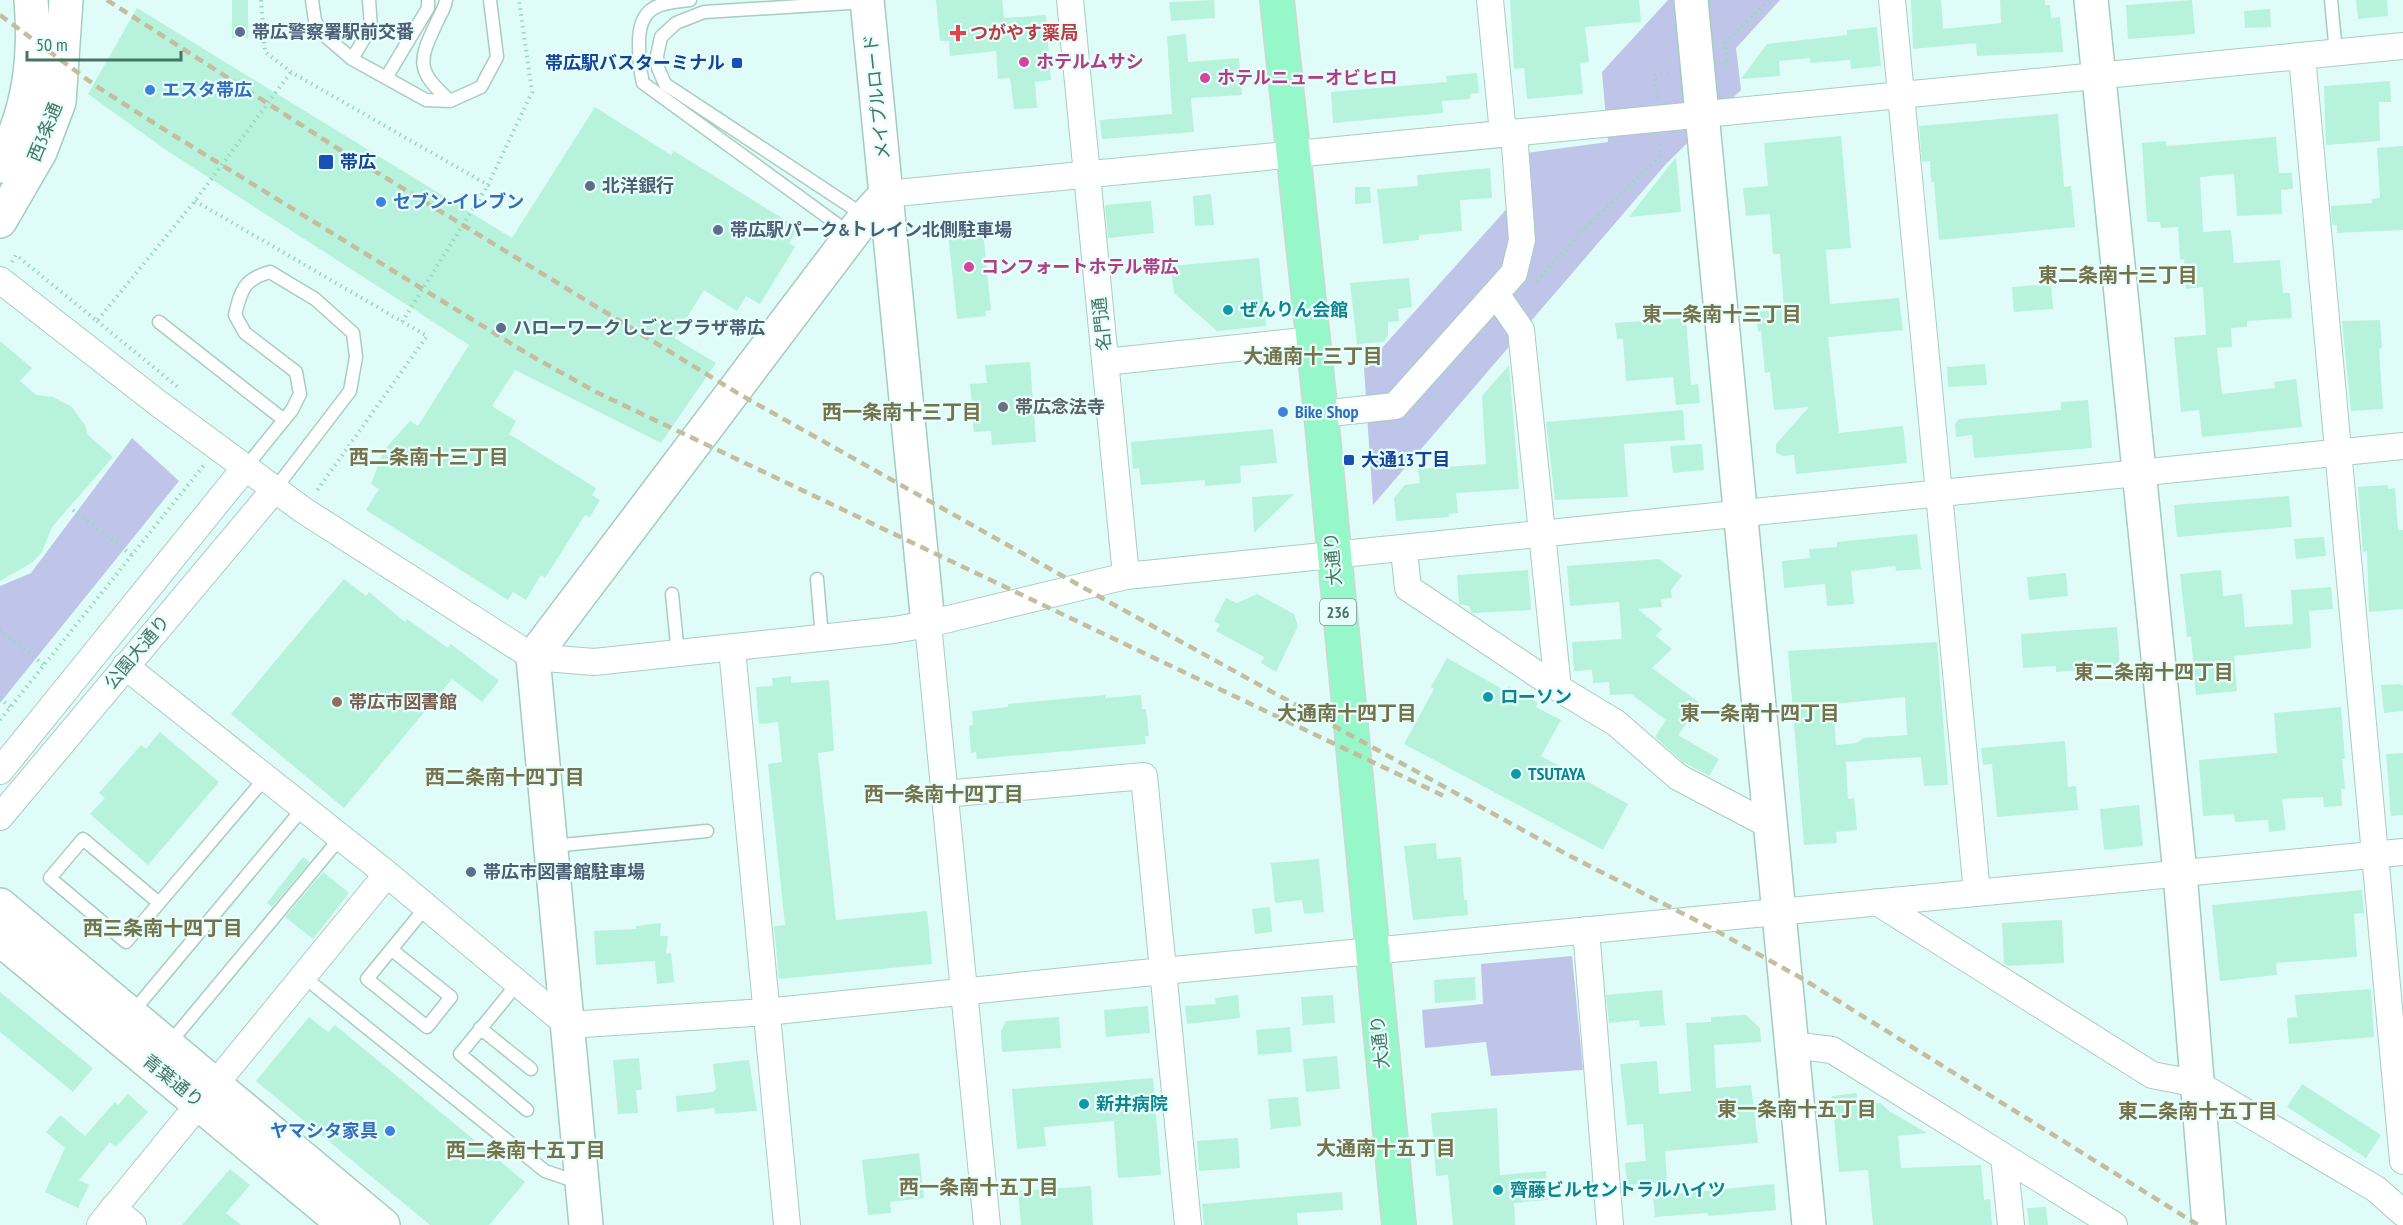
<svg xmlns="http://www.w3.org/2000/svg" width="2403" height="1225" viewBox="0 0 2403 1225" font-family="'PT Sans Narrow','Noto Sans JP',sans-serif">
<style>
.green{fill:#bfc5e9}
.building{fill:#b7f2dd;fill-rule:evenodd}
.lines{fill:none;stroke-linecap:round;stroke-linejoin:round}
.lane-casing{stroke:#a7cdc1;stroke-width:15}
.street-casing{stroke:#a7cdc1;stroke-width:28}
.secondary-casing{stroke:#a2cdc0;stroke-width:36}
.highway-casing{stroke:#cbd8d3;stroke-width:36}
.path{stroke:#9bd6c1;stroke-width:4;stroke-dasharray:1.5 4.5;stroke-linecap:butt}
.lane{stroke:#fff;stroke-width:12}
.street{stroke:#fff;stroke-width:26}
.secondary{stroke:#fff;stroke-width:33}
.highway{stroke:#96f7c8;stroke-width:33}
.rail{stroke:#c4bd9f;stroke-width:4.5;stroke-dasharray:9 6;stroke-linecap:butt}
.service-dot{fill:#5c6f8a;stroke:#e6fffb;stroke-width:2}
.health-dot{fill:#e0444e;stroke:#e6fffb;stroke-width:2}
.hotel-dot{fill:#d1479c;stroke:#e6fffb;stroke-width:2}
.transit-dot{fill:#1a4fb4;stroke:#e6fffb;stroke-width:2}
.shop-dot{fill:#3f7fe0;stroke:#e6fffb;stroke-width:2}
.culture-dot{fill:#0f9aa8;stroke:#e6fffb;stroke-width:2}
.worship-dot{fill:#6b7280;stroke:#e6fffb;stroke-width:2}
.education-dot{fill:#8d6e63;stroke:#e6fffb;stroke-width:2}
.labels{text-anchor:middle;stroke-width:4.5;stroke-linejoin:round;paint-order:stroke}
.shield{fill:#e6fffb;stroke:#779d90;stroke-width:1.5}
.shield-label{font-size:16px;font-weight:bold;fill:#477362}
.service-label{font-size:18px;font-weight:bold;fill:#4e5e75;stroke:#e6fffb;text-anchor:start}
.health-label{font-size:18px;font-weight:bold;fill:#be3a42;stroke:#e6fffb;text-anchor:start}
.hotel-label{font-size:18px;font-weight:bold;fill:#b23c85;stroke:#e6fffb;text-anchor:start}
.transit-label{font-size:18px;font-weight:bold;fill:#164399;stroke:#e6fffb;text-anchor:start}
.shop-label{font-size:18px;font-weight:bold;fill:#366cbe;stroke:#e6fffb;text-anchor:start}
.street-label{font-size:18px;fill:#477362;stroke:#e6fffb}
.culture-label{font-size:18px;font-weight:bold;fill:#0d838f;stroke:#e6fffb;text-anchor:start}
.worship-label{font-size:18px;font-weight:bold;fill:#5b616d;stroke:#e6fffb;text-anchor:start}
.education-label{font-size:18px;font-weight:bold;fill:#785e54;stroke:#e6fffb;text-anchor:start}
.neighbourhood-label{font-size:20px;font-weight:bold;fill:#75724e;stroke:#e6fffb}
</style>
<rect width="100%" height="100%" fill="#e0fcf8"/>
<path class="green" d="M1668 0H1780L1736 48 1741 90 1666 164 1373 505 1364 368 1529 184 1526 153 1608 142 1602 72Z
M132 438 179 481 0 703V586L31 573Z
M1572 956 1583 1070 1491 1076 1486 1042 1425 1048 1422 1010 1483 1004 1481 964Z"/>
<path class="building" d="M232 0H248V38H232Z
M936 0H1002L1004 18 1046 15 1051 80 1035 82 1037 108 1014 109 1010 78 998 79 996 51 950 56 949 41H940Z
M1214 0 1215 18 1171 21 1169 2Z
M1510 0H1639L1641 22 1585 27 1589 62 1580 63 1583 94 1527 99 1524 68 1514 69Z
M1911 0H1941L1943 29 2001 23 2000 0H2045V5H2050L2051 18 2060 17 2063 52 1977 56 1976 43 1913 49Z
M2192 0 2195 34 2128 39 2126 5Z
M2356 0H2387L2388 16 2358 19Z
M137 8 512 238 595 107 671 155 674 151 798 228 789 243 795 247 760 304 746 296 737 311 704 290 674 338 716 363 661 443 515 370 492 406 516 421 509 434 596 488 592 495 600 500 590 517 585 515 545 578 541 575 526 600 513 592 508 600 366 510 379 489 371 484 384 450 410 421 418 426 469 345 166 150 88 94Z
M2270 9 2271 27 2245 28 2244 11Z
M1877 27 1881 66 1851 69 1850 60 1810 63V58L1779 61 1780 76 1741 79 1767 44 1847 35V30Z
M1186 34 1188 62 1239 58 1242 95 1191 98 1194 132 1102 139 1100 120 1172 114 1167 36Z
M1477 73 1479 93 1470 94V99L1442 101 1443 113 1333 123 1331 92 1447 82 1446 76Z
M2390 81 2391 102H2379L2380 141 2326 145 2324 86Z
M2058 114 2064 187 2071 186 2075 227 1939 240 1934 182H1931L1930 161 1922 162 1919 126Z
M1841 136 1851 248 1826 250 1830 304 1899 298 1903 330 1828 337 1839 433 1903 426 1907 463 1796 474 1794 455 1783 456 1776 453V444L1809 407 1774 410 1770 372 1765 373 1761 331 1758 332 1756 312 1784 309 1780 254H1773L1770 214 1746 216 1743 188 1768 186 1764 143Z
M2276 137 2279 173H2292L2293 189 2281 190 2282 214 2237 216 2234 174 2200 177 2203 232 2231 230 2234 263 2280 260 2283 293H2290L2292 318 2247 321V327L2231 328 2232 347 2217 348 2222 394 2275 388 2274 382 2296 379 2302 427 2202 437 2199 410 2181 412 2174 337 2206 335 2203 287 2186 289 2184 259 2180 260 2178 227 2161 228 2160 222H2147L2142 143 2166 141V146Z
M2403 146V230L2337 233V225H2332L2331 206 2372 203V199L2380 198 2377 148Z
M1676 157 1681 212 1629 217Z
M1490 168 1492 198 1460 200 1462 231 1419 235V240L1383 244 1377 189 1418 186 1417 175Z
M1355 187H1370L1371 203 1355 204Z
M1211 194 1214 225 1195 226 1193 196Z
M1151 201 1154 233 1108 238 1105 205Z
M982 221 991 310 985 311 986 316 957 319 947 224Z
M1259 258 1266 326 1217 331 1174 293 1171 266Z
M1409 278 1412 307 1398 309 1399 321 1388 322V335L1384 342 1357 344 1350 283Z
M2051 284 2053 309 2014 312 2012 287Z
M1686 318 1691 385 1698 384 1700 403 1676 405 1673 377 1626 381 1623 339H1617L1615 323Z
M2380 320 2382 348 2379 349 2383 409 2351 411 2342 321Z
M0 341 32 368 20 381 36 395 53 397 72 407 85 425 88 435 113 457 52 527 42 552 33 562 0 581Z
M1030 362 1036 442 992 445 991 431 974 432 970 384 987 383 985 365Z
M1985 364 1987 385 1948 387 1947 367Z
M1509 365 1519 489 1456 493 1458 513 1449 514V517L1396 521 1394 498 1405 485 1420 483 1418 469 1486 464 1482 396Z
M2088 400 2092 448 1974 458 1972 435 1956 437 1955 424 1959 419 2061 410V402Z
M1683 410 1685 440 1624 444 1628 497 1555 500 1546 422Z
M1273 429 1277 463 1240 466 1241 483 1205 486V480L1141 485 1139 468 1133 469 1131 442Z
M1702 444 1704 470 1673 473 1670 446Z
M2388 485V489L2395 488 2398 530H2403V609L2369 612 2367 551 2363 552 2358 487Z
M1294 494 1254 533 1252 497Z
M2289 496 2292 527 2177 537 2174 505Z
M1917 534 1921 569 1896 571 1895 566 1851 571 1854 604 1827 606 1825 584 1784 588 1782 561 1810 558 1809 549 1837 547V542Z
M2324 537 2326 556 2296 559 2294 539Z
M1659 559 1682 576 1671 590 1672 598 1661 599 1662 607 1638 609 1662 629 1656 636 1672 649 1652 668 1701 704 1678 735 1719 759 1709 776 1683 762 1655 737 1666 720 1631 694 1610 695 1609 682 1593 683 1592 670 1574 671 1572 642 1622 639 1619 602 1570 606 1567 566Z
M1528 570 1531 610 1472 613 1469 606 1459 604 1457 575Z
M2221 570 2223 596 2242 594 2245 627 2293 624 2291 590 2331 587 2333 609 2309 611 2311 648 2234 656 2237 691 2196 695 2191 636 2187 637 2180 574Z
M2066 573 2068 596 2029 600 2027 577Z
M344 579 366 596 369 592 405 622 407 619 448 648 451 644 499 681 482 702 452 679 344 808 231 714Z
M1257 594 1294 614 1298 626 1276 672 1261 663 1264 657 1216 631 1220 625 1214 621 1226 598 1237 603Z
M2117 627 2120 667 2056 672V666L2023 668 2021 634Z
M1937 642 1948 785 1924 786 1921 757 1846 762 1848 799 1854 798 1857 830 1836 832 1837 843 1804 845 1788 651ZM1905 697 1907 735 1863 738 1857 743 1836 745 1833 704Z
M1447 658 1506 691 1508 686 1538 703 1536 707 1561 720 1541 756 1628 804 1603 850 1404 744 1434 689 1431 687Z
M791 676V683L829 680 834 751 818 753 836 920 927 911 932 964 779 979 774 926 785 925 768 764 782 762 778 722 759 724 756 687 773 686 772 678Z
M2400 684 2403 686V711L2384 713 2381 685Z
M1105 695V698L1141 695 1142 709H1146L1149 736H1145L1146 744 977 759 976 752 971 753 969 726 973 725 972 711 1008 707V704Z
M2341 707 2345 759H2342L2345 789H2341L2342 806 2324 807 2323 797 2282 799 2286 830 2269 832 2268 820 2235 822 2234 814 2203 816 2199 760 2277 753 2274 713Z
M160 732 219 782 148 865 90 814 105 798 99 793 141 745 146 749Z
M2065 741 2068 787 2076 786 2078 810 1997 817 1992 764 1983 765 1981 748Z
M2403 753V815L2391 816 2386 754Z
M2139 805 2143 846 2104 850 2100 809Z
M1436 843 1437 859 1461 857 1464 900H1467L1468 915 1413 920 1404 846Z
M303 857 310 862 272 907 267 903Z
M1319 859 1324 912 1304 914 1302 900 1275 903 1271 863Z
M323 872 349 893 313 939 285 917Z
M2362 890 2364 913 2354 914 2357 957 2276 963 2277 975 2220 981 2212 905Z
M1270 907 1272 932 1255 934 1252 909Z
M2062 920 2064 963 2008 966 2004 964 2002 923Z
M661 923 660 936H668L666 954 671 953 674 982 657 984 655 961 596 965 594 931 636 929V926Z
M1475 977 1476 1000 1435 1003 1434 980Z
M2371 989 2374 1037 2289 1044 2287 1018 2297 1017 2295 995Z
M1662 990 1665 1025 1640 1027 1639 1020 1609 1023 1606 995Z
M0 992 93 1068 73 1092 0 1032Z
M1238 995 1240 1018 1187 1024 1185 1006 1216 1004 1215 998Z
M1333 995 1335 1023 1303 1025 1301 997Z
M1148 1006 1150 1033 1106 1037 1104 1010Z
M1746 1015 1760 1028 1761 1042 1714 1045 1716 1088 1751 1085 1758 1143 1665 1151 1667 1182 1627 1185 1625 1163 1646 1161 1643 1124 1627 1125 1620 1064 1657 1061 1659 1094 1691 1091 1686 1023 1711 1022V1017Z
M309 1017 328 1032 335 1025 525 1182 489 1225H430L256 1081Z
M1059 1017 1061 1048 1002 1052 1001 1031 1006 1021Z
M1290 1027 1292 1052 1258 1055 1256 1030Z
M1337 1056 1340 1089 1306 1092 1303 1059Z
M639 1058 642 1090H636L638 1113 618 1114 613 1060Z
M749 1060 757 1111 715 1114 714 1108 677 1112 676 1096 713 1092 716 1089 713 1064Z
M1153 1078 1161 1175 1118 1178 1114 1121 1044 1127 1046 1146 1017 1149 1012 1089Z
M2302 1084 2381 1135 2366 1158 2287 1107Z
M1857 1093V1099L1866 1098V1104L1881 1103 1889 1111 1927 1133 1898 1136 1901 1168 1981 1165 1984 1200 1990 1199 1992 1225H1873L1868 1170 1839 1172 1832 1096Z
M128 1094 148 1112 116 1147 110 1142 79 1180 89 1185 78 1208 45 1192 65 1148 46 1132 60 1115 85 1136 115 1102 118 1105Z
M1298 1097 1301 1126 1271 1129 1268 1099Z
M1497 1108 1500 1175 1546 1171 1548 1200 1514 1203 1515 1225H1453L1448 1175 1436 1176 1431 1113Z
M1238 1138 1240 1168 1199 1171 1197 1141Z
M919 1153 924 1198 890 1202 891 1213 868 1215 862 1160Z
M230 1169 250 1185 226 1213 241 1225H182Z
M1774 1184 1776 1210 1708 1216 1707 1213 1655 1217 1653 1196Z
M1091 1186 1093 1225H1021L1018 1191Z
M1342 1192 1343 1210 1297 1213 1298 1225H1204L1202 1204Z
M2046 1207 2048 1225H2029L2027 1208Z"/>
<g class="lines">
<g class="lane-casing">
<path id="lane" d="M312 0 315 21 323 34 352 59 426 100 450 101 481 87 497 57 490 0
M446 0C445 8 440 15 437 22 417 63 417 71 450 101
M690 0C655 3 638 8 639 46 639 59 640 71 643 83L852 235
M2331 0 2336 53
M352 59 371 27 369 0
M386 78 428 8V0
M865 216 665 84 658 68 657 56 661 37 676 23 704 12 866 2
M159 322 284 420
M245 468 292 410 300 394 296 372 245 333 235 315C241 290 244 279 270 272L315 299 353 333 356 357 350 391 275 489
M817 579 822 638
M672 594 678 654
M552 846 707 831
M159 903 83 839 50 878 126 942 266 777
M392 950 451 997 427 1027 367 979 426 907
M304 977 545 1171 580 1183
M518 983 460 1054 527 1110
M131 1014 304 807
M480 1028 531 1069
M168 1045 341 837"/>
</g>
<g class="street-casing">
<path id="street" d="M1070 0 1126 576
M1490 0 1503 133
M1892 0 1977 893
M2302 56 2403 1161
M886 194 2403 46
M0 280 159 404 303 510 533 657 594 662 894 630 928 624 1126 576 2403 446
M1496 294 1521 330 1558 688 1616 723 1678 777 1773 827
M1105 362 1312 340
M1321 414 1395 406 1514 273 1522 240 1514 132
M1404 550 1408 588 1558 688
M928 624 987 1225
M732 649 787 1225
M125 666 387 874 568 1025 766 1012 1163 971 2403 852
M0 771 245 468
M944 794 1144 776 1188 1225
M0 817 275 489
M1877 902 2152 1075 2198 1084 2376 1189 2403 1213
M1586 930 1610 1225
M1792 1045 1832 1050 2114 1225
M2004 1157 2011 1225
M113 1208 133 1225
M100 1225 387 874"/>
</g>
<g class="secondary-casing">
<path id="secondary" d="M867 0 928 624
M1691 0 1809 1225
M2091 0 2180 873 2209 1225
M0 166C29 112 36 60 31 0
M0 221 40 152 59 102 66 0
M0 905 383 1225
M0 939 345 1225
M586 1225 533 657 866 216 886 194"/>
</g>
<g class="highway-casing">
<path id="highway" d="M1277 0 1321 414 1399 1225"/>
</g>
<path class="path" d="M261 0 265 52 291 72 488 185 532 92 519 0
M1724 64H1727L1725 43 1769 0
M1657 98 1654 75 1672 72
M195 201 427 336 316 492
M12 262 16 255 97 321 195 201 291 72
M1537 281 1581 232 1661 155 1660 141
M97 321 179 388
M402 322 488 185
M73 510 133 556
M0 630 44 665
M0 698 10 707
M0 720 204 465"/>
<use href="#lane" class="lane"/>
<use href="#street" class="street"/>
<use href="#secondary" class="secondary"/>
<use href="#highway" class="highway"/>
<path class="rail" d="M107 0 337 148 739 394 1109 602 1568 855 1713 929 1803 979 2198 1225
M0 15 96 86 157 125 528 354 596 392 1446 797"/>
</g>
<g class="service-dot">
<circle cx="240" cy="32" r="6"/>
<circle cx="590" cy="186" r="6"/>
<circle cx="718" cy="230" r="6"/>
<circle cx="501" cy="328" r="6"/>
<circle cx="471" cy="872" r="6"/>
</g>
<path class="health-dot" d="M955 24h6v6h6v6h-6v6h-6v-6h-6v-6h6z"/>
<g class="hotel-dot">
<circle cx="1024" cy="62" r="6"/>
<circle cx="1205" cy="78" r="6"/>
<circle cx="969" cy="267" r="6"/>
</g>
<g class="transit-dot">
<rect x="731" y="57" width="12" height="12" rx="3"/>
<rect x="318" y="154" width="16" height="16" rx="3"/>
<rect x="1343" y="454" width="12" height="12" rx="3"/>
</g>
<g class="shop-dot">
<circle cx="150" cy="90" r="6"/>
<circle cx="381" cy="202" r="6"/>
<circle cx="1283" cy="412" r="6"/>
<circle cx="390" cy="1131" r="6"/>
</g>
<g class="culture-dot">
<circle cx="1228" cy="310" r="6"/>
<circle cx="1488" cy="697" r="6"/>
<circle cx="1516" cy="774" r="6"/>
<circle cx="1084" cy="1104" r="6"/>
<circle cx="1498" cy="1190" r="6"/>
</g>
<circle class="worship-dot" cx="1003" cy="407" r="6"/>
<circle class="education-dot" cx="337" cy="702" r="6"/>
<g class="labels">
<rect class="shield" x="1320" y="599" width="36" height="26" rx="4.5"/>
<g class="shield-label">
<text x="1338" y="618">236</text>
</g>
<g class="service-label">
<text x="252" y="38">帯広警察署駅前交番</text>
<text x="602" y="192">北洋銀行</text>
<text x="730" y="236">帯広駅パーク&amp;トレイン北側駐車場</text>
<text x="513" y="334">ハローワークしごとプラザ帯広</text>
<text x="483" y="878">帯広市図書館駐車場</text>
</g>
<g class="health-label">
<text x="970" y="39">つがやす薬局</text>
</g>
<g class="hotel-label">
<text x="1036" y="68">ホテルムサシ</text>
<text x="1217" y="84">ホテルニューオビヒロ</text>
<text x="981" y="273">コンフォートホテル帯広</text>
</g>
<g class="transit-label">
<text x="725" y="69" text-anchor="end">帯広駅バスターミナル</text>
<text x="340" y="168">帯広</text>
<text x="1361" y="466">大通13丁目</text>
</g>
<g class="shop-label">
<text x="162" y="96">エスタ帯広</text>
<text x="393" y="208">セブン-イレブン</text>
<text x="1295" y="418">Bike Shop</text>
<text x="378" y="1137" text-anchor="end">ヤマシタ家具</text>
</g>
<g class="street-label">
<text transform="translate(877 97) rotate(-96)" y="6">メイプルロード</text>
<text transform="translate(45 132) rotate(-68)" y="6">西3条通</text>
<text transform="translate(1102 324) rotate(-96)" y="6">名門通</text>
<text transform="translate(1333 559) rotate(-95)" y="6">大通り</text>
<text transform="translate(137 652) rotate(-50)" y="6">公園大通り</text>
<text transform="translate(1380 1042) rotate(-96)" y="6">大通り</text>
<text transform="translate(173 1081) rotate(39)" y="6">青葉通り</text>
</g>
<g class="culture-label">
<text x="1240" y="316">ぜんりん会館</text>
<text x="1500" y="703">ローソン</text>
<text x="1528" y="780">TSUTAYA</text>
<text x="1096" y="1110">新井病院</text>
<text x="1510" y="1196">齊藤ビルセントラルハイツ</text>
</g>
<g class="worship-label">
<text x="1015" y="413">帯広念法寺</text>
</g>
<g class="education-label">
<text x="349" y="708">帯広市図書館</text>
</g>
<g class="neighbourhood-label">
<text x="2118" y="282">東二条南十三丁目</text>
<text x="1722" y="321">東一条南十三丁目</text>
<text x="1313" y="363">大通南十三丁目</text>
<text x="902" y="419">西一条南十三丁目</text>
<text x="429" y="464">西二条南十三丁目</text>
<text x="2154" y="679">東二条南十四丁目</text>
<text x="1347" y="720">大通南十四丁目</text>
<text x="1760" y="720">東一条南十四丁目</text>
<text x="505" y="784">西二条南十四丁目</text>
<text x="944" y="801">西一条南十四丁目</text>
<text x="163" y="935">西三条南十四丁目</text>
<text x="1797" y="1116">東一条南十五丁目</text>
<text x="2198" y="1118">東二条南十五丁目</text>
<text x="1386" y="1155">大通南十五丁目</text>
<text x="526" y="1157">西二条南十五丁目</text>
<text x="979" y="1194">西一条南十五丁目</text>
</g>
</g>
<path d="M27 51v9h154v-9" fill="none" stroke="#477362" stroke-width="3"/>
<text x="36" y="51" font-size="18" fill="#477362" stroke="#e6fffb" stroke-width="4.5" paint-order="stroke">50 m</text>
</svg>
